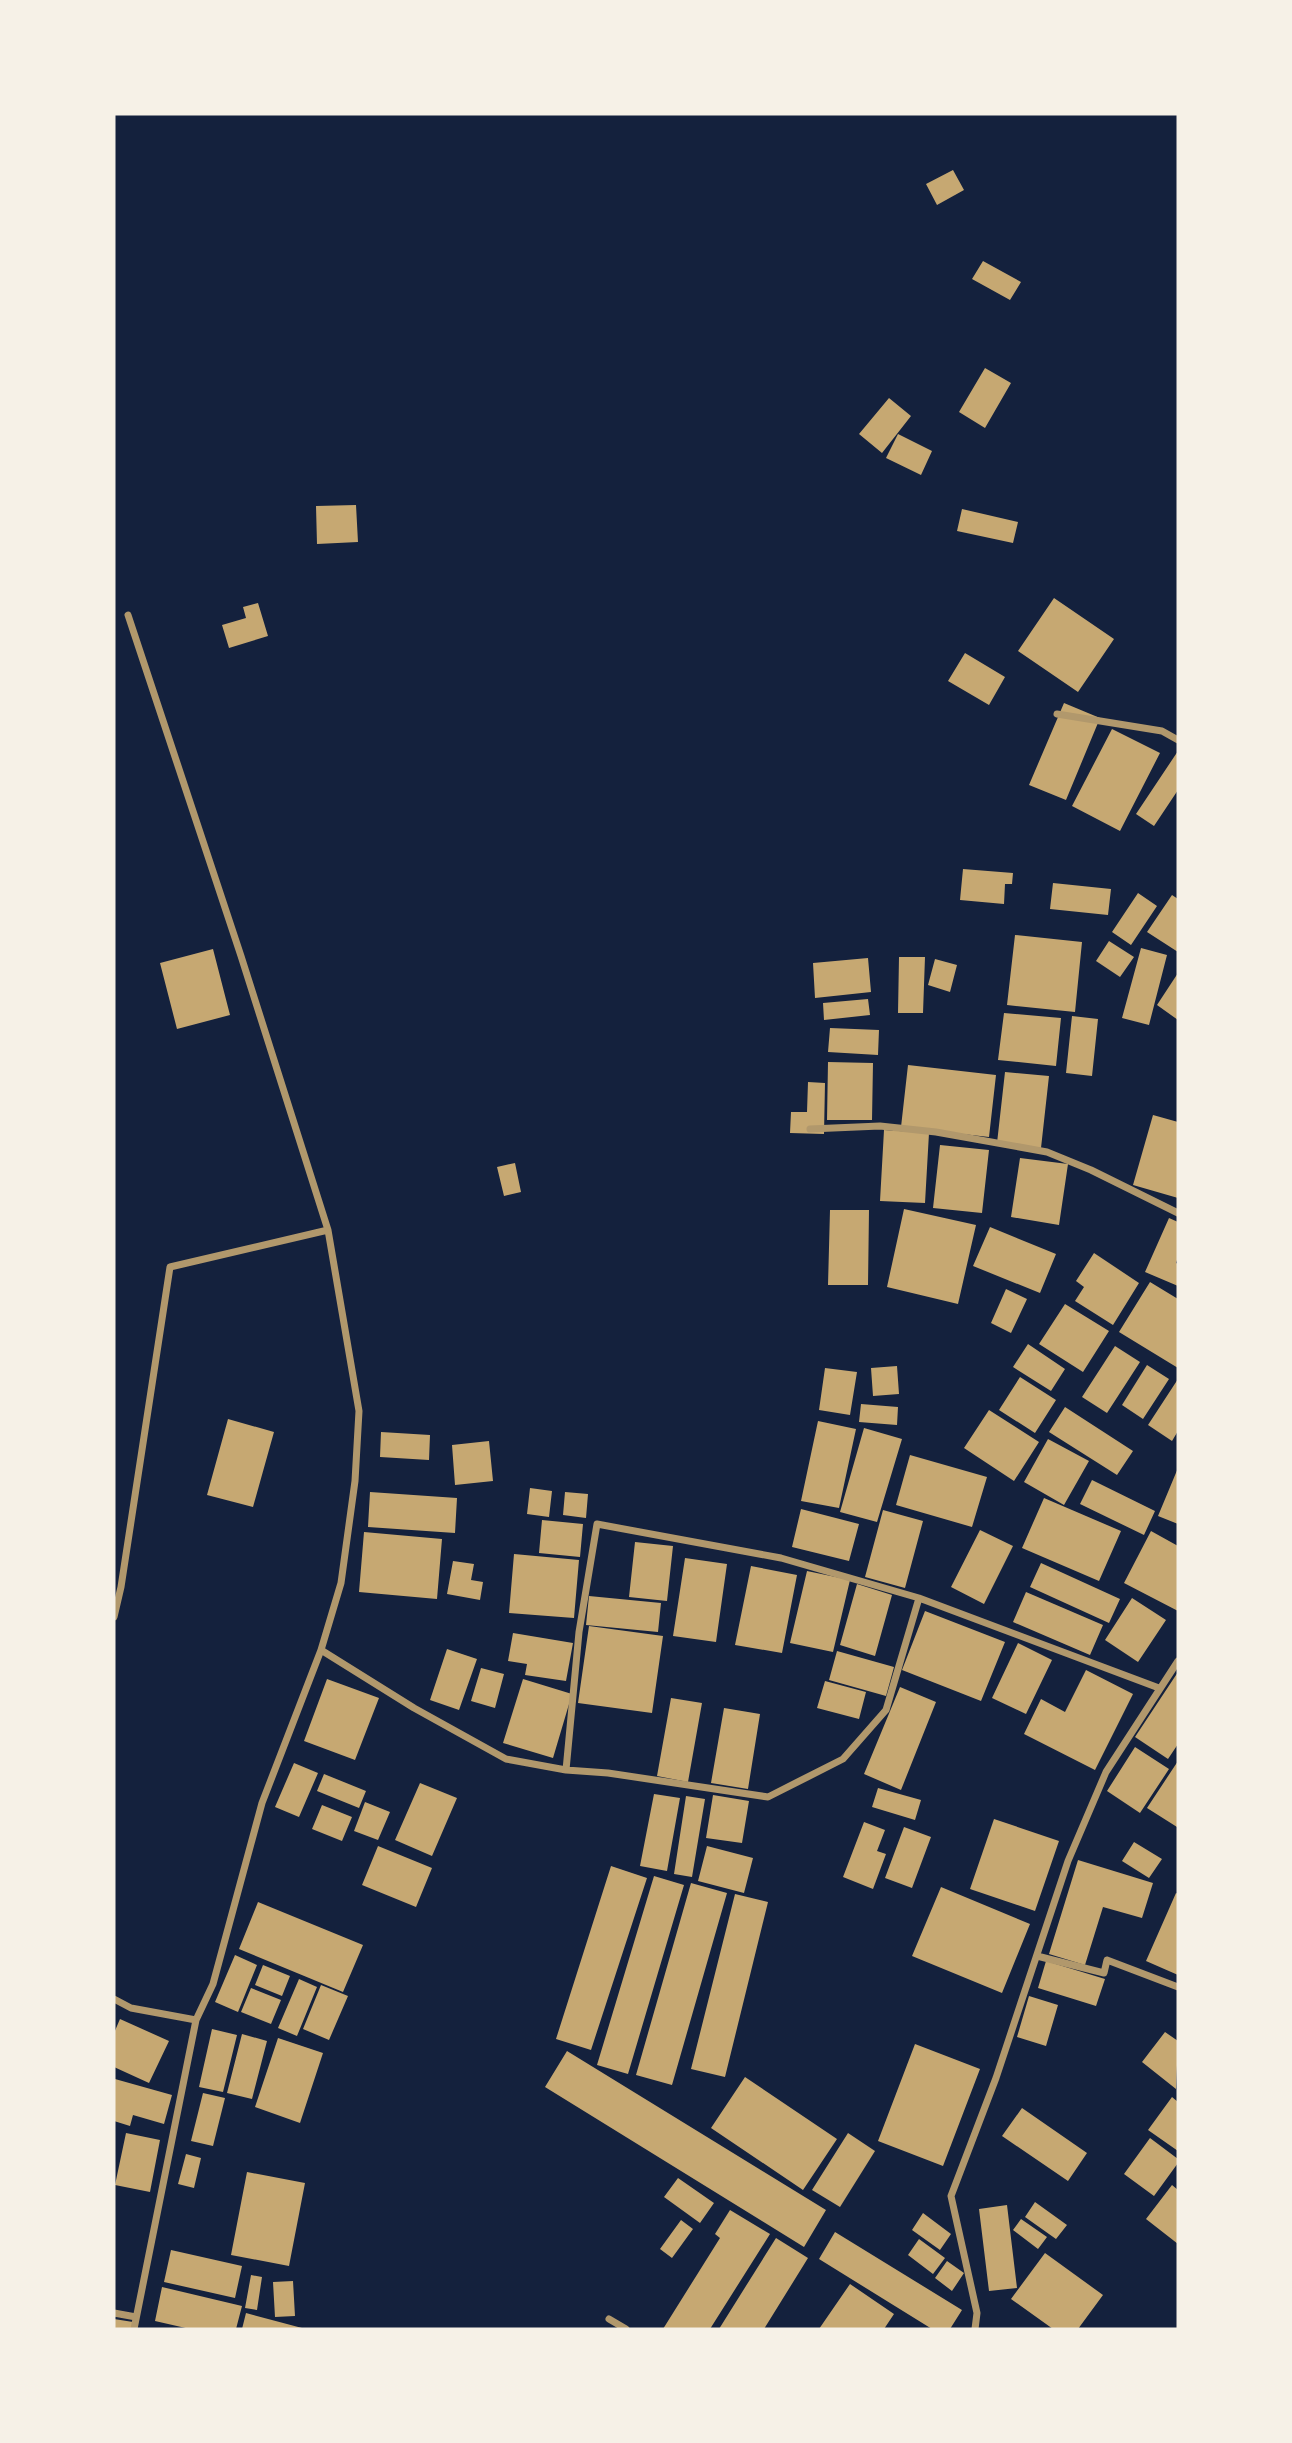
<svg xmlns="http://www.w3.org/2000/svg" width="1292" height="2443" viewBox="0 0 1292 2443" font-family="'Fira Sans',sans-serif">
<style>
.building{fill:#c6a872}
.lines{fill:none;stroke-linecap:round;stroke-linejoin:round}
.minor{stroke:#b1986c;stroke-width:7}
</style>
<rect width="100%" height="100%" fill="#14213d"/>
<path class="building" d="M953 170 964 190 937 205 926 184Z
M983 261 1021 282 1010 300 972 279Z
M985 368 1011 383 985 428 959 412Z
M889 398 911 416 882 453 859 434Z
M898 434 932 451 921 475 886 458Z
M356 505 358 542 317 544 316 506Z
M962 509 1018 522 1013 543 957 531Z
M1054 598 1114 639 1078 692 1018 651Z
M258 603 268 636 229 648 222 625 246 618 243 607Z
M965 653 1005 677 989 705 948 681Z
M1064 703 1100 718 1066 800 1029 785Z
M1112 729 1160 753 1120 831 1072 806Z
M1178 751V790L1154 826 1136 814Z
M963 869 1013 873 1012 884H1005L1004 904 960 900Z
M1053 883 1111 889 1108 915 1050 909Z
M1138 893 1157 906 1131 945 1112 932Z
M1172 895 1178 899V952L1147 932Z
M1015 935 1082 942 1075 1012 1007 1005Z
M1109 941 1134 957 1120 977 1096 961Z
M1141 948 1167 955 1149 1025 1122 1018Z
M213 949 230 1015 177 1029 160 963Z
M899 957H925L923 1013H898Z
M868 958 871 992 815 998 813 963Z
M935 959 957 965 950 992 928 985Z
M1178 973V1020L1157 1005Z
M868 999 870 1015 824 1020 823 1003Z
M1004 1013 1061 1018 1056 1066 998 1060Z
M1072 1016 1098 1019 1092 1076 1066 1073Z
M830 1028 879 1030 878 1055 828 1052Z
M828 1062 873 1063 872 1120H827Z
M908 1065 996 1075 989 1137 901 1127Z
M1005 1072 1049 1076 1041 1148 997 1143Z
M808 1082 825 1083 824 1134 790 1133 791 1112H807Z
M1153 1115 1178 1122V1198L1133 1185Z
M884 1130 929 1133 925 1203 880 1201Z
M940 1145 989 1150 982 1213 933 1208Z
M1020 1158 1068 1164 1059 1225 1011 1217Z
M515 1163 521 1192 504 1196 497 1167Z
M904 1209 976 1225 958 1304 887 1287Z
M830 1210H869L868 1285H828Z
M1169 1218 1178 1222V1257L1176 1263 1178 1264V1286L1145 1272Z
M990 1227 1056 1254 1040 1293 973 1266Z
M1094 1253 1139 1283 1113 1325 1075 1301 1084 1287 1076 1281Z
M1150 1282 1178 1299V1368L1119 1332Z
M1006 1289 1027 1299 1011 1333 991 1323Z
M1065 1304 1109 1331 1083 1372 1039 1344Z
M1028 1344 1065 1369 1051 1391 1013 1367Z
M1115 1346 1140 1362 1107 1413 1082 1397Z
M1147 1365 1169 1379 1143 1419 1122 1405Z
M897 1366 899 1394 873 1396 871 1368Z
M825 1368 857 1372 850 1415 819 1410Z
M1020 1377 1056 1400 1035 1433 999 1410Z
M1178 1379V1431L1172 1441 1148 1425Z
M861 1404 898 1407 897 1425 859 1422Z
M1065 1407 1133 1451 1117 1475 1049 1432Z
M989 1410 1039 1442 1014 1481 964 1448Z
M228 1419 274 1432 253 1507 207 1495Z
M818 1421 856 1429 839 1508 801 1501Z
M864 1428 902 1439 877 1522 840 1512Z
M381 1432 430 1435 429 1460 380 1457Z
M1048 1439 1089 1461 1064 1505 1024 1482Z
M489 1441 493 1481 455 1485 452 1445Z
M910 1455 987 1477 972 1527 896 1505Z
M1178 1468V1524L1158 1516Z
M1092 1480 1155 1511 1144 1535 1080 1504Z
M530 1488 552 1491 549 1517 527 1514Z
M370 1492 457 1498 455 1533 368 1527Z
M565 1492 588 1494 586 1518 563 1515Z
M1044 1498 1121 1531 1099 1581 1022 1548Z
M801 1509 859 1524 849 1561 792 1547Z
M883 1510 923 1521 905 1588 865 1577Z
M542 1520 583 1524 580 1557 539 1553Z
M980 1530 1013 1546 984 1604 951 1587Z
M1151 1531 1178 1546V1611L1124 1583Z
M364 1532 442 1539 437 1599 359 1592Z
M635 1542 673 1546 667 1601 629 1597Z
M514 1554 579 1560 574 1618 509 1613Z
M685 1558 727 1564 716 1642 673 1636Z
M453 1561 474 1564 471 1580 483 1582 480 1600 447 1594Z
M1041 1563 1120 1599 1109 1623 1030 1587Z
M751 1566 797 1575 782 1653 735 1645Z
M807 1571 850 1580 833 1652 790 1643Z
M857 1584 892 1595 875 1656 840 1645Z
M1026 1592 1103 1625 1090 1655 1013 1622Z
M589 1596 661 1603 658 1632 586 1625Z
M1132 1598 1166 1620 1138 1662 1105 1640Z
M925 1611 1005 1642 981 1701 902 1670Z
M589 1626 663 1636 652 1713 578 1703Z
M513 1633 573 1643 566 1681 525 1675 527 1664 508 1661Z
M1018 1643 1052 1660 1026 1714 992 1698Z
M447 1649 477 1659 459 1710 430 1700Z
M837 1651 894 1667 886 1696 829 1680Z
M481 1668 504 1674 495 1708 471 1701Z
M1086 1670 1133 1694 1095 1770 1024 1734 1041 1699 1065 1712Z
M1178 1672V1744L1168 1759 1135 1737Z
M327 1679 379 1698 355 1760 304 1741Z
M523 1679 572 1694 553 1758 503 1743Z
M825 1681 866 1692 859 1719 817 1708Z
M900 1687 936 1702 901 1790 864 1774Z
M671 1698 702 1703 688 1782 657 1776Z
M724 1708 760 1714 748 1789 711 1783Z
M1135 1747 1169 1769 1140 1813 1107 1791Z
M1178 1761V1825L1177 1827 1147 1808Z
M294 1763 318 1773 299 1817 275 1807Z
M324 1774 366 1791 359 1808 317 1791Z
M420 1783 457 1798 432 1856 395 1840Z
M878 1788 921 1800 915 1820 872 1807Z
M654 1794 680 1798 667 1871 640 1866Z
M713 1795 749 1801 742 1843 706 1838Z
M686 1796 705 1799 692 1877 674 1874Z
M365 1802 390 1812 378 1840 354 1831Z
M322 1805 352 1817 342 1841 312 1829Z
M994 1819 1059 1841 1035 1911 970 1889Z
M864 1822 885 1830 877 1851 886 1854 873 1889 843 1877Z
M904 1827 931 1837 912 1888 885 1878Z
M1134 1842 1162 1859 1149 1878 1122 1861Z
M378 1846 432 1868 416 1907 362 1885Z
M707 1846 753 1858 744 1893 698 1881Z
M1078 1860 1153 1883 1142 1918 1103 1907 1085 1965 1049 1954Z
M611 1866 647 1878 591 2050 556 2039Z
M654 1876 684 1885 628 2074 597 2065Z
M691 1883 727 1893 672 2085 636 2075Z
M941 1887 1030 1924 1002 1993 912 1956Z
M1176 1893 1178 1894V1975L1146 1961Z
M735 1894 768 1902 725 2077 691 2069Z
M258 1902 363 1945 343 1992 239 1949Z
M235 1955 257 1965 238 2012 215 2002Z
M1046 1961 1105 1979 1096 2006 1038 1988Z
M263 1965 290 1976 282 1996 255 1985Z
M299 1979 317 1987 297 2036 278 2028Z
M321 1985 348 1996 329 2040 303 2029Z
M251 1988 281 2000 271 2024 241 2012Z
M1029 1996 1058 2005 1046 2046 1017 2037Z
M120 2019 169 2041 149 2083 114 2067V2033Z
M212 2029 237 2035 223 2092 199 2087Z
M1165 2032 1178 2041 1176 2089 1142 2062Z
M242 2034 267 2041 252 2099 227 2093Z
M278 2038 323 2053 300 2123 255 2107Z
M915 2044 980 2069 943 2166 878 2141Z
M567 2051 826 2210 804 2247 545 2087Z
M745 2077 837 2139 803 2190 711 2128Z
M115 2079 172 2095 164 2124 133 2115 130 2126 114 2121Z
M203 2093 225 2098 213 2146 191 2141Z
M1172 2097 1178 2102V2151L1148 2130Z
M1022 2108 1087 2153 1068 2181 1002 2136Z
M126 2133 160 2140 150 2192 115 2185Z
M848 2133 875 2151 840 2207 812 2190Z
M1150 2138 1178 2159V2163L1154 2196 1124 2174Z
M186 2154 201 2158 194 2188 178 2184Z
M247 2172 305 2183 289 2266 231 2255Z
M678 2178 714 2203 700 2223 664 2197Z
M1172 2185 1178 2190V2244L1146 2219Z
M1035 2202 1067 2225 1056 2239 1025 2217Z
M1007 2205 1017 2288 989 2291 979 2209Z
M730 2210 770 2234 710 2329H663L720 2238 715 2234Z
M923 2213 951 2234 940 2250 912 2230Z
M1021 2219 1047 2237 1038 2249 1013 2230Z
M681 2220 693 2229 672 2258 660 2249Z
M835 2232 962 2310 950 2329H932L819 2259Z
M776 2238 808 2258 764 2329H719Z
M919 2239 945 2258 933 2274 908 2255Z
M171 2250 242 2266 235 2298 164 2282Z
M1045 2253 1103 2295 1078 2329H1053L1011 2299Z
M947 2261 964 2273 952 2291 935 2278Z
M251 2275 262 2277 257 2310 245 2308Z
M293 2281 295 2316 275 2317 273 2282Z
M850 2284 894 2314 884 2329H819Z
M162 2287 242 2306 236 2329H190L155 2321Z
M246 2313 302 2328V2329H242Z
M114 2319 133 2322 132 2329H114Z"/>
<g class="lines">
<path class="minor" d="M128 615 241 956 328 1230 359 1411 355 1481 341 1583 321 1650 262 1803 213 1984 196 2020 134 2329
M1057 714 1162 731 1178 740
M810 1129 880 1126 936 1132 1047 1152 1091 1170 1178 1213
M114 1617 121 1587 170 1267 328 1230
M321 1650 414 1708 506 1759 566 1770 608 1773 768 1797 843 1759 886 1710 919 1598 1159 1688
M566 1770 579 1632 597 1524 781 1558 919 1598
M1037 1956 1104 1973 1107 1960 1178 1987
M114 1999 131 2008 196 2020
M114 2313 136 2317
M609 2319 626 2329
M975 2329 977 2313 951 2196 996 2078 1068 1861 1106 1772 1178 1661"/>
</g>
<rect width="1292" height="2443" fill="none" stroke="#f6f1e7" stroke-width="231"/>
</svg>
